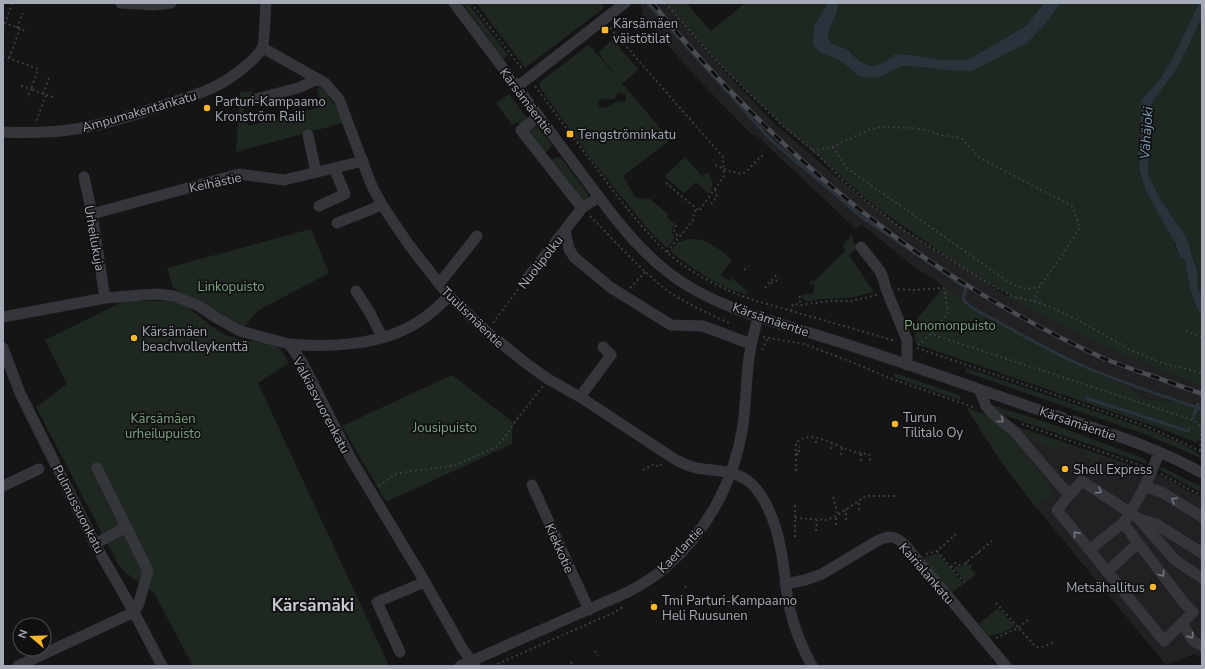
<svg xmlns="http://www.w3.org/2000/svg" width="1205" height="669" viewBox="0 0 1205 669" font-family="'Nunito Sans',sans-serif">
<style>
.built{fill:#212124}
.green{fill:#1e2720;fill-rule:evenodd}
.water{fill:#2a333b}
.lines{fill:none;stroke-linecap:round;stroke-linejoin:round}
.stream{stroke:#2a333b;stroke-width:3}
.path{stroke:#3b3d43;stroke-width:2;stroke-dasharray:2 3;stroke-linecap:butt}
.minor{stroke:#35363c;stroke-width:11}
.rail-casing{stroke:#4a4c53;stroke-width:4.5}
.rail{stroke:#101011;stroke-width:3;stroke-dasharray:9;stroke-linecap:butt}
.oneway{stroke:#737680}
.poi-dot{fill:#f7b82c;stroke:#101011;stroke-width:1.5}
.labels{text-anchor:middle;stroke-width:3.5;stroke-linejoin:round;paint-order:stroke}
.poi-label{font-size:13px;fill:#a6abb7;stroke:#101011;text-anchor:start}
.street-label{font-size:13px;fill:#a6abb7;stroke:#101011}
.park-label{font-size:13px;fill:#7ca380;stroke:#101011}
.water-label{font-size:14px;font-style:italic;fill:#7c98b3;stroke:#101011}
.district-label{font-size:17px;font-weight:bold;fill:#c7cad3;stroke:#101011}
</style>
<rect width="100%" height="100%" fill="#151516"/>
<path class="built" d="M640 3H665L720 67 777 126 857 194 905 231 1013 300 1121 354 1202 387V408L1198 404 1145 399 1133 390 1036 344 1024 336 1012 329 1008 326 979 310 912 265 861 224 856 229 756 135 751 134 748 131 692 73 643 16Z
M996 419 1153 473 1165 478 1202 498V659L1194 654 1166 665 1035 506 1005 467 980 430Z"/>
<path class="green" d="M462 3H468L508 55 503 59Z
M476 3H601L604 8 525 68Z
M669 3H686L711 31 745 3H828L814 26 819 52 841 61 857 75 883 76 901 66 972 70 1048 21 1058 6 1063 3H1199L1173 57 1160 79 1141 100V131L1138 153 1180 257 1185 260C1188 277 1191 302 1202 315V387L1121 354 1013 300 1004 295 1012 296 981 279 963 268 876 207 863 196 812 150 791 133 721 66 667 5Z
M838 3H1044L1026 26 967 60H942L912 55 895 54C882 66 871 71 856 58 853 56 850 51 847 49 843 47 836 46 832 44L828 39V33L837 12Z
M1202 17V297L1197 286V271L1192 256 1188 240 1159 197 1148 174 1149 139 1152 102 1189 45Z
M612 40 614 41 637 68V71L624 82H621L670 140 623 176 636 198 650 199 668 214 667 218 675 224C670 229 671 233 675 238L667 248 652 234 595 164 540 88V82L588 45 593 49 621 82 599 54V52ZM618 93 626 95V101L625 102 617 101 606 108 599 106 598 102 600 99C605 97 612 101 615 98 616 97 616 95 618 93Z
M319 86C331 96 337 109 343 123L236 152 240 92 251 91 253 95 252 106 243 108 248 126 321 107 317 89Z
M509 94 528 119 521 126 518 122 512 125 496 103Z
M535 126 539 128 552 145 550 149 545 153 527 131Z
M557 157 561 158 588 194 586 200 583 203 548 161Z
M685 157 702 176 707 172C713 178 714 187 709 194L696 182 684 193 667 179 665 176Z
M311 229 329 273 259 310 240 331 199 306 173 287 167 268Z
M851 235 853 237V242L858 247 849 255 874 292 850 298 820 299 807 302 801 296 802 295 811 294 814 293V285L809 284 812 280 814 282 845 251 843 245Z
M690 239C708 238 719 249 732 260L721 275 730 281 732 278 747 291V294C723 291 689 266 670 251L678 242Z
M944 286 979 310 1008 326C1015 333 1027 338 1036 344L1134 390 1145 399 1198 404 1202 408V434L1197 443 1165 430 916 344 913 324Z
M124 301H172C192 306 205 324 222 333 229 337 238 339 246 341 255 342 268 341 276 346 282 349 286 358 289 363L258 383 389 666H193L154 593 126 573 118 564 36 407 67 384 45 340Z
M966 368 1148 429 1188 447 1202 456V459L1185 451 1147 435 965 372Z
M894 373 959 395 961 397 960 400 896 378 893 375Z
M452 375 513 422 512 433V444L386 502 342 426Z
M992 405 1055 425 1143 458 1146 461 1147 464 998 413Z
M968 408 996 419 1040 472 1053 492 1035 506 1005 467 967 409Z
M1024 429 1127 464 1144 470 1142 475 1137 470 1098 456 1097 466 1091 463 1083 451 1067 446 1065 448C1059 446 1055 448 1049 447 1040 445 1029 439 1024 432Z
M1162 468H1164L1202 487V493L1160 470Z
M938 553 963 584 952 593 924 559 928 556Z
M967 564 976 574 965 583 954 568 957 566 961 567Z
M998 608 1015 626 1002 633 989 636 979 624Z"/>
<path class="water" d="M828 3H838L837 12 828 33V39L832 44C836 46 843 47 847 49 850 51 853 56 856 58 871 71 882 66 895 54L912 55 942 60H967L1026 26 1044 3H1063L1058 6 1048 21 1027 43 972 71 945 70 920 67 901 66 883 76 870 78 857 75 841 61 819 52 813 44 814 26Z
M1199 3H1202V17L1189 45 1175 71 1152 102 1149 139 1148 174 1159 197 1188 240 1192 256 1197 271V286L1202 297V315C1191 302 1188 277 1185 260L1180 257 1175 243 1146 191 1140 171 1138 153 1141 131V100L1160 79 1173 57Z"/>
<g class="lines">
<path class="stream" d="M647 3 771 140 863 218 966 288 963 299 971 307C1006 326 1040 346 1076 363 1117 381 1159 395 1202 409
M1086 398 1188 431 1189 428
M1193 418 1198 404"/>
<path class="path" d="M12 3 5 23 26 31
M471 3 523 70
M665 3 721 66 781 124 819 156 847 184 871 205 905 231 981 279 1014 297 1034 301 1051 307 1083 323 1129 349 1162 363 1202 373
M3 23H5L3 28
M17 28 23 13
M610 28 723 157 724 176 699 211 666 183
M3 56 38 69 31 89 46 95 36 122
M9 58 20 29
M21 86 31 89 27 98
M535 86C564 125 592 163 621 201 638 221 654 243 675 259 698 277 725 290 753 300L896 341
M43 94 49 78
M46 95 53 97
M832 147 848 169 1010 283C1022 289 1025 290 1038 287
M812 150 832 147 869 130 881 127 912 128 927 130 941 135 961 138 980 158 1072 206 1080 227 1061 257 1039 287 1034 301
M715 165 729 171 742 174 747 171 761 156 764 157
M711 204 717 197 715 189
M590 216C614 240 637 266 664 288 680 301 710 314 729 323
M676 225 674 231 679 238
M667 252 693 220 694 212 696 209
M744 270 748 266
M771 283 778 280 780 278
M630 288 646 271
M765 288 778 273
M898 289 914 290 944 288 948 313 931 334
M800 296 799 298 801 305
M791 311 793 304 801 305 829 301H851L877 295
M493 323 519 288
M1186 331 1202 337
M763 337 804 344 849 361 889 378 976 408
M918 345 931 334 1193 420 1201 427 1200 451
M917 348 1146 426 1179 441 1202 452
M762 350 768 338
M1022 424 1142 466
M816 443V438
M831 449 832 443
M796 454H799V447H800
M841 455 842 447
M861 461V453
M643 470 654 464 659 467 663 462
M796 471V443C809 429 832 444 846 449 854 452 862 453 870 455V462
M1161 474 1202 496
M379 486 396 474 406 472 445 467 458 464 496 447 505 437 517 419 543 386
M833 497 838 515
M795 505V537L796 538
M859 510V500
M795 518 827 520 838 515 866 496H896
M846 520V509
M836 525V517
M816 531 817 520
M937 551 966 585
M978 552 982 556
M926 554 937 551 956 534
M966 562 973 569
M951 567 955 563C958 566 960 565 964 564L992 541
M685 586 687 590
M664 595 666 599
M651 601 653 605
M996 603 1036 647C1043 648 1049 644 1055 641
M996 638 1018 628 1029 619
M595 651 598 656
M571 662 573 666
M493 666 615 612 623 607"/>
<path class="minor" d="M121 3 154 5 171 3
M454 3C495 57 535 111 575 165 604 203 631 244 669 273 714 308 776 322 830 339 903 362 975 388 1048 413 1099 430 1155 446 1202 473
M263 48 325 83 339 99 371 184 382 205 409 245 449 296 486 331 527 364 548 379 580 397 676 460C682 463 689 466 696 468 713 471 734 470 748 481 754 485 758 491 762 497 771 512 777 529 780 546 785 566 785 586 789 606 794 627 802 648 812 666
M517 87 625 3
M256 99 298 88 318 79
M539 116 521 130 582 208
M3 132C27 133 52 133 76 129 107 124 137 114 167 104 184 98 202 94 218 85 230 79 256 60 262 48 265 43 265 11 266 3
M308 135 316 172
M84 177 92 214 105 298
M319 206 345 194 334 168
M92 214 239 174 284 180 363 161
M337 223 382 205
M565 231 569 249 574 257 610 287 671 325 703 326 751 344
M861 247 880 271 883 278 886 289 907 340V365
M526 280 582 208 599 197
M439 284 477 236
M356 291 370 313 382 337
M3 317 105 298 142 295 157 294 174 296 199 306 215 317 240 331 289 344 302 362 350 457 425 582 462 648 475 666
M289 344C331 348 382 345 418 322 430 315 439 306 449 296
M3 348 20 393 95 544 134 612 162 666
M979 389 986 406 993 414 1014 431 1061 486 1070 494
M580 397 611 355 603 347
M1159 453C1150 477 1138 502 1123 523L1184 603 1193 612 1164 641 1057 510 1070 494 1082 481 1138 518 1175 560 1202 578
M532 485 589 610
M3 486 39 469
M1145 486 1163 493 1202 517
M1140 519 1156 524 1202 553
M95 544 126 527
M1089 550 1123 523
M1107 572 1138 543
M785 584 805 580 822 574 877 541C890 535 895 535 906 546L1006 666
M1182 623 1193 641 1202 646
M400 652 377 602 425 582
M18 666 134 612 138 606 148 571 97 468
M460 666 628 592C641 585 655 577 666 567 708 531 735 479 743 425 746 402 746 380 749 358 751 343 755 330 758 316"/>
<g class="rail-casing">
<path id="rail" d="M652 3C732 100 829 194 934 264 988 300 1046 332 1105 359 1116 363 1127 367 1137 371 1159 378 1180 386 1202 394"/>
</g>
<use href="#rail" class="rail"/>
</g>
<defs><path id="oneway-chevron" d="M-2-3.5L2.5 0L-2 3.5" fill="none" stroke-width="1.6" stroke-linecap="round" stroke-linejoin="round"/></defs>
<g class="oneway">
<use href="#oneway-chevron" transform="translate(1001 420) rotate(39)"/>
<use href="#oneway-chevron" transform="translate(1099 491) rotate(33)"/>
<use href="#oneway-chevron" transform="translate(1174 500) rotate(-150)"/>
<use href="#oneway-chevron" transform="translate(1076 534) rotate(-129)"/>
<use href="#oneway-chevron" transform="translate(1162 574) rotate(53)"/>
<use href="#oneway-chevron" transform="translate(1191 636) rotate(56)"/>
</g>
<g class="poi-dot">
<rect x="601" y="26" width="8" height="8" rx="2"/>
<circle cx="207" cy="108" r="4"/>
<rect x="566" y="130" width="8" height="8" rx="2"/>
<circle cx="134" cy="338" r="4"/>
<circle cx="895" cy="424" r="4"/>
<circle cx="1065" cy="469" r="4"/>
<circle cx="1153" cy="587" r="4"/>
<circle cx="654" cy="607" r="4"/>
</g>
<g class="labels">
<g class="poi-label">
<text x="613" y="28">Kärsämäen<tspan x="613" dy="15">väistötilat</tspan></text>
<text x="215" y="106">Parturi-Kampaamo<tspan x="215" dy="15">Kronström Raili</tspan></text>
<text x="578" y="139">Tengströminkatu</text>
<text x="142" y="336">Kärsämäen<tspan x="142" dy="15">beachvolleykenttä</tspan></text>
<text x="903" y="422">Turun<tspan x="903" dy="15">Tilitalo Oy</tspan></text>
<text x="1073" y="474">Shell Express</text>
<text x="1145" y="592" text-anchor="end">Metsähallitus</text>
<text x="662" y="605">Tmi Parturi-Kampaamo<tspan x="662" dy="15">Heli Ruusunen</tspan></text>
</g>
<g class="street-label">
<text transform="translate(527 101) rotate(53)" y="5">Kärsämäentie</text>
<text transform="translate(139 111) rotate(-16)" y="5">Ampumakentänkatu</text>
<text transform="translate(215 182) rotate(-12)" y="5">Keihästie</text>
<text transform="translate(95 238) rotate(80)" y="5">Urheilukuja</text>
<text transform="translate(540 262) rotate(-52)" y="5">Nuolipolku</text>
<text transform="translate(473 317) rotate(44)" y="5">Tuulismäentie</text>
<text transform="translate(771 319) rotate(19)" y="5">Kärsämäentie</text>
<text transform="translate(322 405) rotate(62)" y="5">Valkiasvuorenkatu</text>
<text transform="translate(1078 423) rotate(19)" y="5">Kärsämäentie</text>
<text transform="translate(79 509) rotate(63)" y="5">Pulmussuonkatu</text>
<text transform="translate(560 548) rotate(66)" y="5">Kiekkotie</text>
<text transform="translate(680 549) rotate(-46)" y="5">Kaerlantie</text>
<text transform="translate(927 573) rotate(49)" y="5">Kairialankatu</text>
</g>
<g class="park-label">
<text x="231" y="291">Linkopuisto</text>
<text x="950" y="330">Punomonpuisto</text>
<text x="163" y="423">Kärsämäen<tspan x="163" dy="15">urheilupuisto</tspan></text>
<text x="445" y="432">Jousipuisto</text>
</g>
<g class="water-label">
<text transform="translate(1146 133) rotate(-86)" y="5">Vähäjoki</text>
</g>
<g class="district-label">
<text x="313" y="611">Kärsämäki</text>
</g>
</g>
<rect width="1205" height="669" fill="none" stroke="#a6abb7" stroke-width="8"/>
<g transform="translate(32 637) rotate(289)"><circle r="19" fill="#101011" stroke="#4c4e53"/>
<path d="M0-3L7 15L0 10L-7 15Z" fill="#f7b82c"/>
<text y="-6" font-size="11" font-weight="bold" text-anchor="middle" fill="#a6abb7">N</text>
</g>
</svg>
